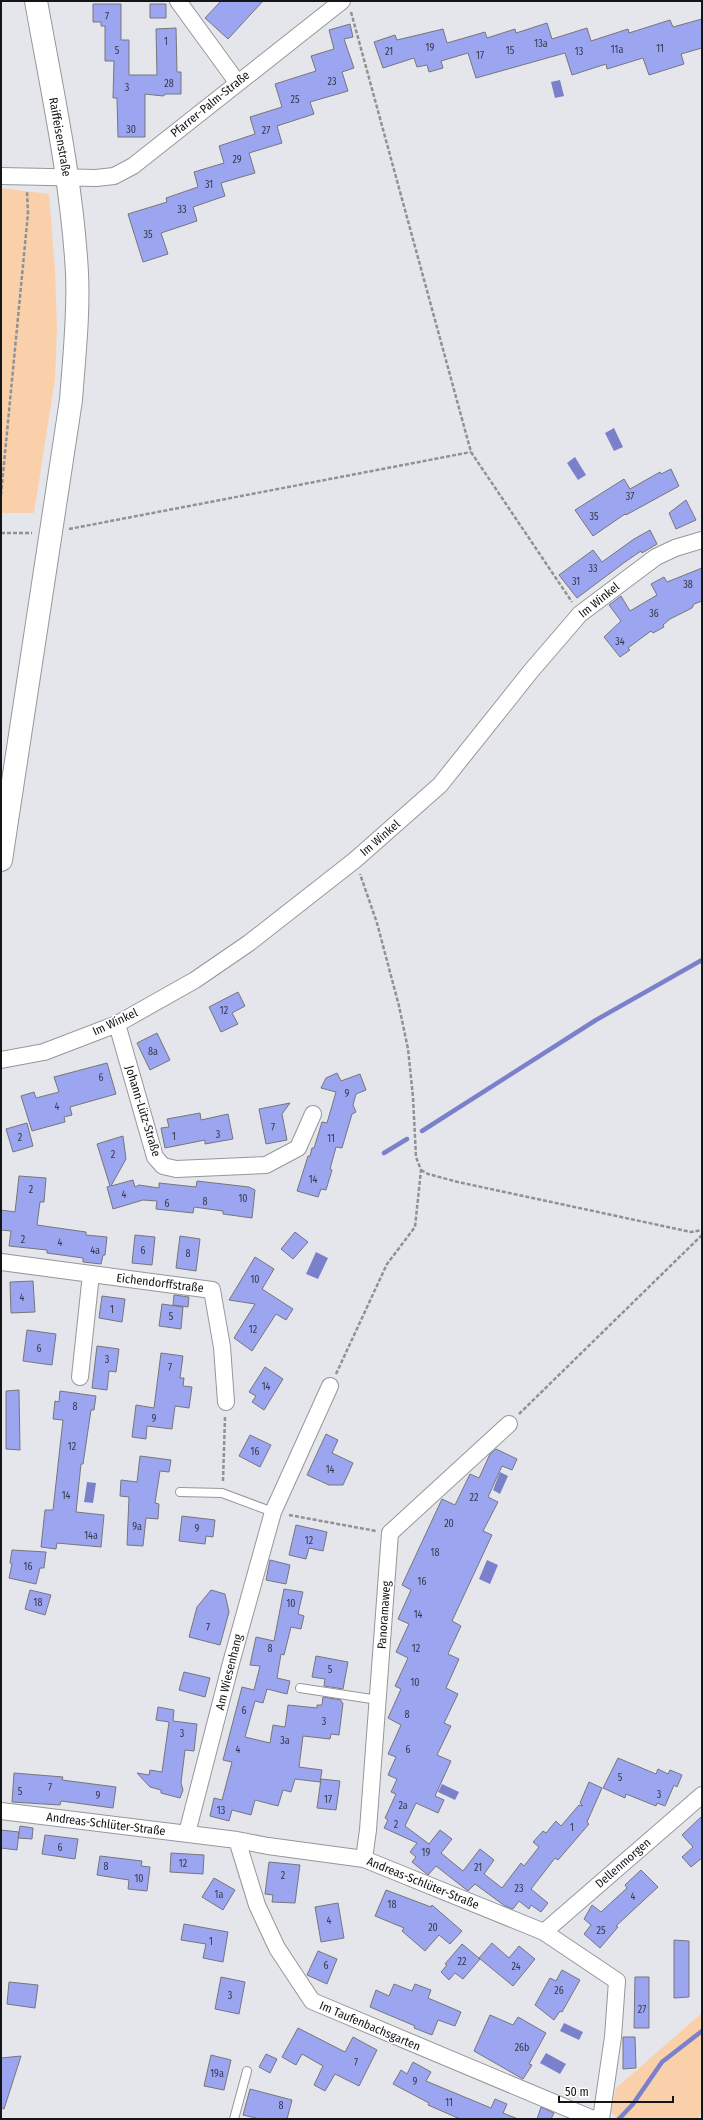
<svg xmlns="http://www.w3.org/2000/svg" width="703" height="2120" viewBox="0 0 703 2120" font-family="'Fira Sans Condensed',sans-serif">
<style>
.green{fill:#fad0ab}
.water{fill:#7a81ca}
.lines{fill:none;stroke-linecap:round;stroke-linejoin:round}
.stream{stroke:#7a81ca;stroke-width:4.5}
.building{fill:#9ca5f0;stroke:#76767a}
.lane-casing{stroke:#96979b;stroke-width:10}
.street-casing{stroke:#96979b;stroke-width:18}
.secondary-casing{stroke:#96979b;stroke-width:24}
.path{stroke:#909195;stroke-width:2.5;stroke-dasharray:4 2;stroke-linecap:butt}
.lane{stroke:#fff;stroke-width:8}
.street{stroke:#fff;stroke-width:16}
.secondary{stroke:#fff;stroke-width:22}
.labels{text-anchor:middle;stroke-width:3.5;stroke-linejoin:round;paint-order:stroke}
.number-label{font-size:10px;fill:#36394c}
.street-label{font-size:12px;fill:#141516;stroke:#fff}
</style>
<rect width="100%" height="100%" fill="#e5e6eb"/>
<path class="green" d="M1 188 49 194 55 270 57 328 55 379 34 513H1Z
M702 2013V2111L698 2119H617L611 2111 616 2088Z"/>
<path class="water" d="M560 80 564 96 555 98 551 82Z
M614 428 623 447 614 451 605 433Z
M575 457 586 475 578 480 567 463Z
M316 1252 328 1258 318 1279 306 1274Z
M500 1472 508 1476 500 1494 493 1490Z
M87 1482 96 1483 93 1503 84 1502Z
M487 1560 498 1565 490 1584 479 1579Z
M442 1784 459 1792 455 1800 438 1792Z
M564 2023 583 2032 579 2040 560 2031Z
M546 2053 566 2064 560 2074 540 2063Z"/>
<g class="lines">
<path class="stream" d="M422 1131 596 1020 702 960
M384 1153 407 1139
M619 2119 633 2104 662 2062 702 2031"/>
</g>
<path class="building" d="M221 1H263L228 39 205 18Z
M93 4H121V40H129V75H157L156 29 176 28 177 72H181V94H166L163 96 145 94V137H118L117 98H113L114 61H105V26H101V22H93Z
M150 4H166V18H150Z
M702 19V48L681 54 684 64 649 75 643 58 607 69 606 64 572 75 565 53 476 78 468 53 441 61 443 68 429 72 427 65 417 67 414 58 383 68 374 42 395 35 397 40 443 29 447 43 485 32 487 38 515 29 516 33 547 23 552 39 587 28 591 41 628 29 629 33 670 20 673 27Z
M350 24 353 37 344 39 354 68 342 72 348 91 310 102 314 114 277 126 282 143 249 153 255 173 221 183 225 196 193 207 197 221 161 233 168 254 143 262 128 214 167 202 166 198 198 187 194 172 224 163 219 146 255 134 250 117 282 107 275 84 316 71 311 56 334 49 329 30Z
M671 469 679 486 626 515 625 514 593 536 575 510 624 479 630 489 660 472 661 474Z
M686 500 696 520 676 529 669 513Z
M650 530 657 544 642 553 641 551 625 562 577 598 559 575 593 550 602 562 634 539Z
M702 568V601L694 604 692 608 670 619 663 625 664 627 653 633 651 631 628 648 630 650 620 657 604 637 621 621 609 605 621 596 630 611 657 595 651 584 664 577 667 582Z
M238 992 245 1006 232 1013 238 1024 221 1032 209 1007Z
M157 1033 170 1060 150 1070 137 1043Z
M107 1063 116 1094 70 1107 72 1115 64 1117 65 1122 32 1131 21 1096 34 1092 36 1098 59 1092 54 1077Z
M337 1073 341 1081 360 1074 366 1090 356 1094 353 1105 356 1112 352 1114 342 1148 336 1147 330 1169 332 1170 326 1190 321 1189 318 1197 297 1191 308 1156H310L312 1148H314L322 1122 327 1123 336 1092 321 1088 326 1078Z
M290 1103 282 1114 287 1140 266 1144 259 1109Z
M200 1113 201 1120 228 1114 233 1139 205 1144V1140L165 1148 161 1128 169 1127 167 1119Z
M27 1123 33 1146 13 1152 6 1129Z
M123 1136 126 1159 111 1186 133 1180 135 1187 139 1185 159 1188V1183L196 1187 197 1181 249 1187 255 1190 252 1218 223 1214V1211L194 1207 193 1213 156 1209 157 1201 143 1200 113 1209 107 1187 110 1186 97 1144Z
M19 1176 46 1178 44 1202H40L37 1225 86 1232V1235L107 1237 105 1255H103L101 1264 83 1262V1258L47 1253V1250L9 1246 11 1231 1 1230V1210L15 1212Z
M295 1232 308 1242 293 1259 281 1249Z
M135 1235 155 1237 152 1265 132 1263Z
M180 1236 200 1239 196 1271 176 1268Z
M255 1257 274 1269 262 1289 293 1309 286 1320 276 1314 252 1351 234 1338 255 1304 229 1300Z
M33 1281 35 1312 11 1313 10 1282Z
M174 1295 189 1297 188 1307 173 1305Z
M102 1296 125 1299 122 1322 99 1318Z
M162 1304 183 1307 181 1329 159 1326Z
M27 1330 56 1334 52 1365 23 1361Z
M97 1346 119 1349 116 1372 109 1371 107 1390 92 1388Z
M161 1353 183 1356 180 1378H184L183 1386 192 1387 189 1408 175 1406 172 1429 147 1426 146 1439 132 1437 136 1405 154 1408Z
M265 1367 283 1379 264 1410 252 1402 256 1396 249 1392Z
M19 1390 20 1450 6 1449V1391Z
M60 1391 96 1396 94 1410H91L83 1464H81L76 1512 104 1515 101 1547 57 1543 56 1549 41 1547 45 1510H53L63 1420 53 1419 55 1401 59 1402Z
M326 1434 338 1440 332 1453 353 1463 343 1485H329L307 1475Z
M250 1435 271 1445 260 1467 239 1456Z
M496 1449 517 1459 512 1470 502 1466 488 1497 498 1502 483 1531 492 1535 452 1621 461 1626 448 1654 459 1659 446 1688 458 1694 444 1723 451 1726 437 1755 451 1761 435 1796 444 1800 438 1813 416 1803 405 1826 429 1844 440 1830 452 1839 441 1853 463 1871 480 1849 494 1860 484 1874 502 1888 521 1863 524 1866 539 1847 533 1842 543 1831 546 1833 556 1821 561 1826 579 1805 583 1806 580 1803 589 1782 602 1788 587 1822 589 1824 558 1860 555 1858 531 1889 548 1903 541 1912 531 1905 529 1909 519 1901 513 1909 505 1906 475 1884 468 1891 436 1866 428 1875 412 1862 416 1857 410 1852 417 1843 384 1828 388 1820 385 1818 396 1794 391 1792 397 1779 388 1775 396 1757 388 1754 401 1725 388 1718 401 1689 395 1686 408 1658 396 1652 409 1624 398 1619 411 1590 402 1585 442 1499 455 1505 470 1474 479 1478 490 1454Z
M140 1456 171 1460 169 1472 160 1471 155 1503 159 1504 158 1519 146 1518 143 1546 127 1545 129 1497 120 1496 121 1480 137 1482Z
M182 1516 215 1520 213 1537 206 1536 205 1544 179 1541Z
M296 1525 327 1532 323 1551 309 1548 306 1559 289 1555Z
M12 1550 46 1552 44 1568H40L36 1584 9 1578 12 1564 10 1563Z
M270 1560 290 1565 286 1584 266 1580Z
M284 1589 303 1592 298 1614 304 1616 301 1629 291 1627 284 1655 281 1654 277 1678 290 1681 287 1694 267 1689 263 1703 255 1701 245 1737 270 1743 273 1725 285 1727 288 1705 317 1708V1705H322L323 1697 341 1700V1702L343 1703 339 1735 331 1734 330 1739 303 1736 299 1767 322 1770 320 1782 295 1779 291 1792 283 1790 278 1806 255 1800 251 1815 232 1810 229 1821 210 1816 214 1798 222 1800 232 1762 223 1760 242 1687 254 1690 260 1666 250 1665 256 1637 274 1641Z
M30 1590 51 1595 45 1615 25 1609Z
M211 1590 225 1594 229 1612 220 1645 189 1637 197 1607Z
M316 1656 348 1662 343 1689 324 1686 325 1679 312 1677Z
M184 1672 210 1678 205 1697 179 1690Z
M158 1707 174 1710 173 1721 197 1724 194 1751 185 1750 181 1783 183 1790 180 1798 161 1793V1790L150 1787 137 1773 149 1775 150 1770 162 1772 169 1722 156 1720Z
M618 1758 656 1774 658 1769 668 1774 670 1770 682 1775 677 1787 674 1785 665 1806 657 1803 656 1806 626 1794 625 1798 603 1788Z
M14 1773 63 1777 62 1780 116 1787 113 1808 61 1801 60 1805 12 1802Z
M321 1779 340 1781 336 1810 317 1808Z
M702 1816V1858L691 1867 682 1857 693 1847 682 1835Z
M20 1826 33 1828 32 1839 18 1838Z
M1 1830 19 1832 17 1850 1 1848Z
M45 1835 78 1839 75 1859 42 1854Z
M171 1853 204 1855 203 1874 170 1872Z
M100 1856 142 1861 141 1866 150 1867 147 1891 128 1889 129 1880 97 1875Z
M269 1862 300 1865 295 1903 272 1902 273 1895 265 1894Z
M641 1870 658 1887 616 1926 618 1927 600 1948 584 1934 591 1925 584 1919 592 1905 601 1912 627 1888 625 1885Z
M214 1878 235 1890 223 1910 202 1897Z
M386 1890 431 1907 432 1905 462 1931 450 1944 439 1935 425 1951 402 1931 404 1928 375 1916Z
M338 1903 344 1938 321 1942 315 1907Z
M184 1924 228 1932 223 1962 203 1958 206 1944 181 1940Z
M674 1940 689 1941V1997L674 1998Z
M492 1943 509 1958 519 1946 535 1959 513 1986 479 1958Z
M462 1944 480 1959 463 1979 455 1973 449 1980 441 1972 447 1965 445 1964Z
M318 1951 337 1959 327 1984 307 1975Z
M562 1970 580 1980 562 2012 560 2011 554 2020 535 2005 550 1978 556 1981Z
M221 1977 245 1982 239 2014 215 2009Z
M635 1977H649V2028H634Z
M9 1982 38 1985 35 2008 7 2004Z
M394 1984 412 1991 415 1984 431 1990 428 1998 461 2012 455 2026 438 2020 432 2035 414 2028 415 2026 370 2007 376 1990 389 1996Z
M490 2015 513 2025 518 2017 546 2033 529 2064 532 2065 523 2079 474 2051Z
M298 2028 345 2052 353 2037 377 2050 359 2086 335 2074 325 2091 314 2085 323 2066 302 2054 296 2065 282 2057Z
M623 2037H635L636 2068 623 2069Z
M266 2054 277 2059 270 2073 259 2067Z
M211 2055 231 2060 224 2090 204 2086Z
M21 2056 4 2109 1 2108V2058Z
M413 2062 431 2072 426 2081 491 2108 495 2099 507 2104 503 2113 518 2119H460L428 2105 429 2103 393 2084 401 2070 407 2074Z
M250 2089 292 2100 287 2119H260L243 2115Z
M541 2107 554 2113 551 2119H537Z"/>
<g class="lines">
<g class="lane-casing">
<path id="lane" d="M180 1492 222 1493 273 1512
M300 1688 378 1700
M234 2119 247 2071"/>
</g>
<g class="street-casing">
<path id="street" d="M178 1 237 82
M1 176 96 178 114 176 133 166 342 1
M117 1024 155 1157 163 1166 176 1169 266 1165 298 1148 313 1114
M1 1060 44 1052 117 1024 195 980 249 943 355 860 440 785 531 671 580 614 656 557 675 548 702 540
M1 1262 212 1290 222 1347 226 1402
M80 1377 91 1274
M1 1811 237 1840 268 1846 364 1859 544 1932 617 1981 613 2037 601 2119
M187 1833 231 1663 273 1512 330 1386
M237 1840 257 1905 277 1948 312 2001 593 2119
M364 1859 368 1830 390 1533 509 1424
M544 1932 702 1795"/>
</g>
<g class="secondary-casing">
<path id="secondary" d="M1 860 71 400C74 358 79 315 77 273 72 181 52 91 36 1"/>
</g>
<path class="path" d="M351 12 471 452 572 602
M1 495 28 213 27 191
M69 529 471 452
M1 533H32
M421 1170 428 1174 458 1182 691 1232 702 1230
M336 1374 387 1264 415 1227 421 1170 416 1157 413 1097 408 1049 399 1006 377 923 360 874
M519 1414 702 1235
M223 1481 225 1417
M289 1515 376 1531"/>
<use href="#lane" class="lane"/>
<use href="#street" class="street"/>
<use href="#secondary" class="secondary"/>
</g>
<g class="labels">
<g class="number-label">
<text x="107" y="20">7</text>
<text x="166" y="45">1</text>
<text x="541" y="47">13a</text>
<text x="430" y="51">19</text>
<text x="660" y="52">11</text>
<text x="617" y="53">11a</text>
<text x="117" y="54">5</text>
<text x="510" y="54">15</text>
<text x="389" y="55">21</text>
<text x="579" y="55">13</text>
<text x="480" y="59">17</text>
<text x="332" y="85">23</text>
<text x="169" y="87">28</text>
<text x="127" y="91">3</text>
<text x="295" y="103">25</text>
<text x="131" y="133">30</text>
<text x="266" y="134">27</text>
<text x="237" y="163">29</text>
<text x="209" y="188">31</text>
<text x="182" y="213">33</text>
<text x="148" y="238">35</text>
<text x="630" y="500">37</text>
<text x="594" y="520">35</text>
<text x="593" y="572">33</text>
<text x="576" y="585">31</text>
<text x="688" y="588">38</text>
<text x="654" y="617">36</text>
<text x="620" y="645">34</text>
<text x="224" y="1014">12</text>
<text x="153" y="1055">8a</text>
<text x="101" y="1081">6</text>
<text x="347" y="1097">9</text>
<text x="57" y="1110">4</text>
<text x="273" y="1131">7</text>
<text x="218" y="1138">3</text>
<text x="174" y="1140">1</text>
<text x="20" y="1141">2</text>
<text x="331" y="1142">11</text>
<text x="113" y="1158">2</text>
<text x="313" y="1183">14</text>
<text x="31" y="1193">2</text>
<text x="124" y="1198">4</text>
<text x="243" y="1202">10</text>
<text x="205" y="1205">8</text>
<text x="167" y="1207">6</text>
<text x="23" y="1243">2</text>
<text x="60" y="1246">4</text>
<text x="95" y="1254">4a</text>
<text x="143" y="1254">6</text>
<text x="188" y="1257">8</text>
<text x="255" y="1283">10</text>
<text x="22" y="1301">4</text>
<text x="112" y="1313">1</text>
<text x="171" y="1320">5</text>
<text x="253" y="1333">12</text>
<text x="39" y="1352">6</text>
<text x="107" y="1363">3</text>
<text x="170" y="1371">7</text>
<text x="266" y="1390">14</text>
<text x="75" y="1410">8</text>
<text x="154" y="1422">9</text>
<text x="72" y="1450">12</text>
<text x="255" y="1455">16</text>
<text x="330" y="1473">14</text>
<text x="66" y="1499">14</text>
<text x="474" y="1501">22</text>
<text x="449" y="1527">20</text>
<text x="137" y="1530">9a</text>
<text x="197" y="1532">9</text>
<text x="91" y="1539">14a</text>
<text x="309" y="1544">12</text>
<text x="435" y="1556">18</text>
<text x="28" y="1570">16</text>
<text x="422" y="1585">16</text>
<text x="38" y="1606">18</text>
<text x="291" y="1607">10</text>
<text x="418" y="1618">14</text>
<text x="208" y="1631">7</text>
<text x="270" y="1652">8</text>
<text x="416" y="1652">12</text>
<text x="330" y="1673">5</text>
<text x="415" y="1686">10</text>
<text x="244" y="1714">6</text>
<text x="407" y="1718">8</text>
<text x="324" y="1725">3</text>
<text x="182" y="1737">3</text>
<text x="285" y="1744">3a</text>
<text x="238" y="1753">4</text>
<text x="408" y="1753">6</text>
<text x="620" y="1781">5</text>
<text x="50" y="1791">7</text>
<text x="20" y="1795">5</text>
<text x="659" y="1798">3</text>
<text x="98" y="1799">9</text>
<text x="328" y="1803">17</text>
<text x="403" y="1809">2a</text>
<text x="221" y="1814">13</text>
<text x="396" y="1828">2</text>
<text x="572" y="1831">1</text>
<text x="60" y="1851">6</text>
<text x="426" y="1856">19</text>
<text x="183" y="1867">12</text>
<text x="106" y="1870">8</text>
<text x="478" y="1871">21</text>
<text x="283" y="1879">2</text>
<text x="139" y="1882">10</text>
<text x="519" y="1892">23</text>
<text x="219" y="1898">1a</text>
<text x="633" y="1900">4</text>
<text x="392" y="1908">18</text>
<text x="329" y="1924">4</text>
<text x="433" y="1931">20</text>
<text x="601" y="1934">25</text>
<text x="211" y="1945">1</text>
<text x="462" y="1965">22</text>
<text x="326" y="1969">6</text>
<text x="516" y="1970">24</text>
<text x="559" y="1994">26</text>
<text x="230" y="1999">3</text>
<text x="642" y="2013">27</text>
<text x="522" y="2051">26b</text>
<text x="356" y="2066">7</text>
<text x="217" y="2077">19a</text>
<text x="415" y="2085">9</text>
<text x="449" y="2106">11</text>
<text x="281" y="2109">8</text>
</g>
<g class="street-label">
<text transform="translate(210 104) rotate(-39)" y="4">Pfarrer-Palm-Straße</text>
<text transform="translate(60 137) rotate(80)" y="4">Raiffeisenstraße</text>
<text transform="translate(599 600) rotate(-39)" y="4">Im Winkel</text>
<text transform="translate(380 838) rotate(-41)" y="4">Im Winkel</text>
<text transform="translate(115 1022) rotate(-25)" y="4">Im Winkel</text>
<text transform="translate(143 1111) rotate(73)" y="4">Johann-Lütz-Straße</text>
<text transform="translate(160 1283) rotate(7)" y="4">Eichendorffstraße</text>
<text transform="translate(384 1615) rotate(-86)" y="4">Panoramaweg</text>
<text transform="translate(229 1672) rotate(-76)" y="4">Am Wiesenhang</text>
<text transform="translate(106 1824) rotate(7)" y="4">Andreas-Schlüter-Straße</text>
<text transform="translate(623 1863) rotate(-41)" y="4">Dellenmorgen</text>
<text transform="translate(423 1883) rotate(22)" y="4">Andreas-Schlüter-Straße</text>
<text transform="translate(370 2026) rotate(23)" y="4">Im Taufenbachsgarten</text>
</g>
</g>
<rect width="703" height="2120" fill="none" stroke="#141516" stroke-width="4"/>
<path d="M559 2096v6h114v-6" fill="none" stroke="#141516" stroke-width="2"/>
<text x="565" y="2096" font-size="12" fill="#141516" stroke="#ffffff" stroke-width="3" paint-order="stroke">50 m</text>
</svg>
